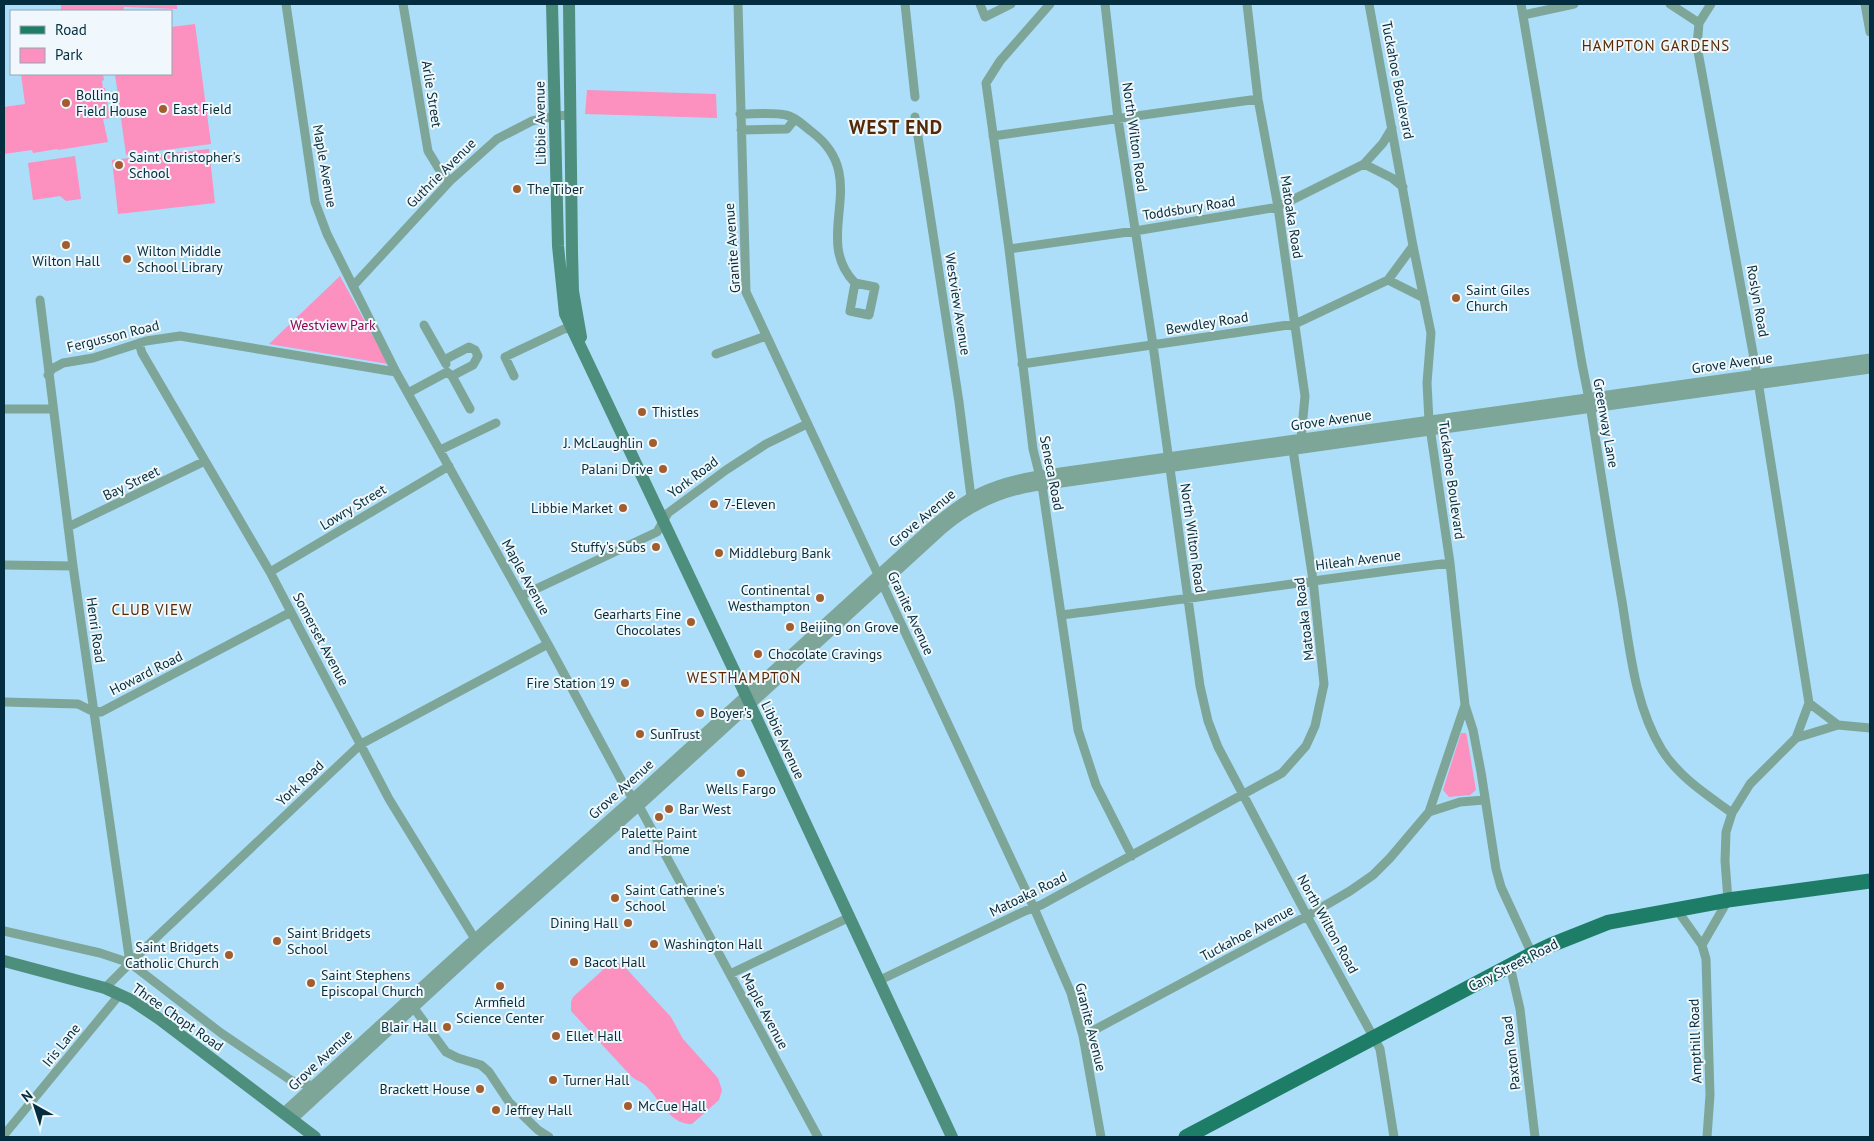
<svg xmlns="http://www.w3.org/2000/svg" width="1874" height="1141" viewBox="0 0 1874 1141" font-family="'PT Sans',sans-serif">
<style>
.green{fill:#fc90bf}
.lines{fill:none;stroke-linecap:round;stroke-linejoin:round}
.minor{stroke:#7da699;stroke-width:9}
.tertiary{stroke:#7da699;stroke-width:11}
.secondary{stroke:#4d8f7c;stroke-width:12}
.primary{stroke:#1e7d67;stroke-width:15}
.poi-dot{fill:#a15d2e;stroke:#f0f8fd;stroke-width:2}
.labels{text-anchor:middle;stroke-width:4;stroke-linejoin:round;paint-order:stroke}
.street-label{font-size:14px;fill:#042d3f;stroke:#f0f8fd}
.poi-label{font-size:14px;fill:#042d3f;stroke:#f0f8fd;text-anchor:start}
.park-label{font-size:14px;fill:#900558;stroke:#f0f8fd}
.neighbourhood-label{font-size:15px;letter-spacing:1px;fill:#552905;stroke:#f0f8fd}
.district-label{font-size:19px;font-weight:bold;letter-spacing:1px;fill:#552905;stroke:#f0f8fd}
</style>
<rect width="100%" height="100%" fill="#acdefa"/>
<path class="green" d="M11 4H177V9L124 7 123 11H61V5Z
M195 24 211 144 126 155 115 74H171V27Z
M21 74H103L104 80 102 81 103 88H105L110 118 103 119 108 142 58 150 57 149 33 153 32 150 4 154V107L25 104Z
M587 90 716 94 717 118 585 114Z
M209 149 215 203 118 214 112 160Z
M75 156 81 199 66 201 60 196 33 200 28 163Z
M340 276 388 364 269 344Z
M1461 733H1466L1467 737 1476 790 1470 795 1449 797 1443 790Z
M615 962 623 965 671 1017 683 1039 718 1078 722 1090 719 1100 692 1124C669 1125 659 1097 644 1084 640 1081 635 1080 631 1076L571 1011V1002L573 997 605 968Z"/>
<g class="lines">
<path class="minor" d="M286 4 315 202 327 234 396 372 550 648 625 787 639 806 818 1137
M403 4 428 151 439 169 450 181
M738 4 746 292 1034 908 1071 993 1083 1036 1101 1137
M905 4 915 97
M980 4 985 17 1011 4
M1050 4 1000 61 986 83 1009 249 1033 449 1042 485 1078 730 1096 785 1132 856
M1105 4 1118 119 1153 345 1200 686 1208 721 1218 747 1307 916 1380 1049 1394 1137
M1369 4 1413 246 1431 333 1427 383 1429 421 1450 563 1465 705 1473 730 1481 772 1496 869 1501 887 1532 954
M1521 4 1582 364 1589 399C1600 466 1610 534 1622 601 1630 651 1635 706 1662 750 1679 777 1706 794 1732 813
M1670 4 1699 23 1711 4
M1865 4 1870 32
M1523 15 1574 4
M1699 23 1697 46 1757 375 1809 703 1796 738
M740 114C753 114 774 112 786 115 796 117 804 126 812 132 873 178 810 237 855 283L850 311 869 315 875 287 855 283
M915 117 959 402 971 497
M741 130 787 129 795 119
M993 136 1258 99
M1364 164 1392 178 1403 187
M1009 249 1135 231 1278 207 1364 164 1383 143 1392 128
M1388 280 1424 298
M354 285 450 181 497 139 532 121 555 116 570 115
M40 300 73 566 130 963
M424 325 446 364
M139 343 142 353 270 572 389 799 475 939 479 943
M716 354 766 336
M444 360 469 347 475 350 478 356 473 365 452 376
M1022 364 1295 324 1388 280 1413 246
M48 375 52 369 63 363 93 358 146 341 180 336 396 372
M514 376 505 357 564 329 572 328
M408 393 447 372 452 376 470 409
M4 409H52
M440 450 496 423
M68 527 205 461
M4 565 73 566
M270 572 449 466
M521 596 657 532 668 513 726 470 766 444 807 424
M1061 615C1191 599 1320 579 1450 563
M4 702 78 704 90 710 101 712 291 612
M1809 703 1838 725
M1429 812 1460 802 1484 800
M1677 910 1702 945 1706 959 1710 1095 1707 1137
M4 931 100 953 130 963 221 1033 292 1081 313 1086
M1702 945 1728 900 1725 861 1726 832 1732 813 1750 784 1796 738 1838 725 1870 728
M1510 966 1520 1009 1535 1137
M730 974 850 917
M878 981 1025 911 1041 905 1282 773 1306 746 1315 726 1324 684 1313 580 1293 450 1301 439 1305 396 1278 207 1258 99 1247 4
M105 988 142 951 361 744 548 644
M411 1004 446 1052 458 1058 481 1065 489 1072 509 1102 538 1130 549 1137
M1083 1036 1307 916 1350 891 1373 875 1390 858 1429 812 1465 705
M4 1135 120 994"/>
<path class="tertiary" d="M284 1113 464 949 633 799 925 533C965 498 986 485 1039 476L1870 359
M292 1119 481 945 645 800 943 528C970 505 998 492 1033 486L1870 368"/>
<path class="secondary" d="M552 4 558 246 565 314 740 683 952 1137
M569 4 572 252 573 291 581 337
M4 961 105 988 131 1000 158 1018 315 1137"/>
<path class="primary" d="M1186 1137 1532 954 1551 945 1609 922 1728 900 1870 881"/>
</g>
<g class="poi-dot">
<circle cx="66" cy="103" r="5"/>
<circle cx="163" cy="109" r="5"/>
<circle cx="119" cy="165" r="5"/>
<circle cx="517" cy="189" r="5"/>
<circle cx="66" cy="245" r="5"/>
<circle cx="127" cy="259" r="5"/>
<circle cx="1456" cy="298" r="5"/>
<circle cx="642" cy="412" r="5"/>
<circle cx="653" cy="443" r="5"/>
<circle cx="663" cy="469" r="5"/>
<circle cx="714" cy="504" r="5"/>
<circle cx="623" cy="508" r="5"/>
<circle cx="656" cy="547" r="5"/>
<circle cx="719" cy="553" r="5"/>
<circle cx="820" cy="598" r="5"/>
<circle cx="691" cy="622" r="5"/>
<circle cx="790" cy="627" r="5"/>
<circle cx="758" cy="654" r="5"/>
<circle cx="625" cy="683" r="5"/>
<circle cx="700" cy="713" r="5"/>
<circle cx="640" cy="734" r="5"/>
<circle cx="741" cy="773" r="5"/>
<circle cx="669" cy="809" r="5"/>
<circle cx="659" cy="817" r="5"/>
<circle cx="615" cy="898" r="5"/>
<circle cx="628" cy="923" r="5"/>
<circle cx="277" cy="941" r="5"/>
<circle cx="654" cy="944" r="5"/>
<circle cx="229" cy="955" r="5"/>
<circle cx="574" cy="962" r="5"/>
<circle cx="311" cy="983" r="5"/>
<circle cx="500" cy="986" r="5"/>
<circle cx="447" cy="1027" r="5"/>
<circle cx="556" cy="1036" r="5"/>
<circle cx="553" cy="1080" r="5"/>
<circle cx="480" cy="1089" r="5"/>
<circle cx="628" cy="1106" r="5"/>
<circle cx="496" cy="1110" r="5"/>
</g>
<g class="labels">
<g class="street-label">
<text transform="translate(1398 80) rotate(79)" y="5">Tuckahoe Boulevard</text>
<text transform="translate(432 94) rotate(81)" y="5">Arlie Street</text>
<text transform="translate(540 123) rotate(-91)" y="5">Libbie Avenue</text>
<text transform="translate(1135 137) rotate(82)" y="5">North Wilton Road</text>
<text transform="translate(325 166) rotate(80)" y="5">Maple Avenue</text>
<text transform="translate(441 173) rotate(-45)" y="5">Guthrie Avenue</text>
<text transform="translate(1189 208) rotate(-9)" y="5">Toddsbury Road</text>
<text transform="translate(1292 217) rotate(81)" y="5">Matoaka Road</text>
<text transform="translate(732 248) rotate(-94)" y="5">Granite Avenue</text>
<text transform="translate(1758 301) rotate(80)" y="5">Roslyn Road</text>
<text transform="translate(958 304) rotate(81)" y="5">Westview Avenue</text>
<text transform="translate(1207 323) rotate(-9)" y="5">Bewdley Road</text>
<text transform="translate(113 336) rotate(-14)" y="5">Fergusson Road</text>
<text transform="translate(1732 363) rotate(-8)" y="5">Grove Avenue</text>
<text transform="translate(1331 420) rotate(-8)" y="5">Grove Avenue</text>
<text transform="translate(1606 423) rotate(80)" y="5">Greenway Lane</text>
<text transform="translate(1052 473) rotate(79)" y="5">Seneca Road</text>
<text transform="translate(693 477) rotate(-37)" y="5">York Road</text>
<text transform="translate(1452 480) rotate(82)" y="5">Tuckahoe Boulevard</text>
<text transform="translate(131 483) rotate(-26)" y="5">Bay Street</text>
<text transform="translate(353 507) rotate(-31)" y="5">Lowry Street</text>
<text transform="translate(922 518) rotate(-40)" y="5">Grove Avenue</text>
<text transform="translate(1193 538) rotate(82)" y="5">North Wilton Road</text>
<text transform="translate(1358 560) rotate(-7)" y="5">Hileah Avenue</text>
<text transform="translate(526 577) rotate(61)" y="5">Maple Avenue</text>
<text transform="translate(911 613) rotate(65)" y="5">Granite Avenue</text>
<text transform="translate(1304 619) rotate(-97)" y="5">Matoaka Road</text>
<text transform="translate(96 630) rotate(82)" y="5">Henri Road</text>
<text transform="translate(321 639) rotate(62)" y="5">Somerset Avenue</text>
<text transform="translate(146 673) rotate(-27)" y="5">Howard Road</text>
<text transform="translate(783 740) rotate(65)" y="5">Libbie Avenue</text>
<text transform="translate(300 783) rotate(-43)" y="5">York Road</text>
<text transform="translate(621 789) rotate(-42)" y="5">Grove Avenue</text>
<text transform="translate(1028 894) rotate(-26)" y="5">Matoaka Road</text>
<text transform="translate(1328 924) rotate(61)" y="5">North Wilton Road</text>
<text transform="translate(1247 933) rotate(-28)" y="5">Tuckahoe Avenue</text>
<text transform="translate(1513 965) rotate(-27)" y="5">Cary Street Road</text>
<text transform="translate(765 1011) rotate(62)" y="5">Maple Avenue</text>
<text transform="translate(178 1017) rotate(35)" y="5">Three Chopt Road</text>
<text transform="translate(1091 1027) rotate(76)" y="5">Granite Avenue</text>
<text transform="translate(1695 1041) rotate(-92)" y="5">Ampthill Road</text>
<text transform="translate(61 1045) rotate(-51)" y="5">Iris Lane</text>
<text transform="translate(1511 1053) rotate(-97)" y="5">Paxton Road</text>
<text transform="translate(320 1060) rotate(-43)" y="5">Grove Avenue</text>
</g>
<g class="poi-label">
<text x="76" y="100">Bolling<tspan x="76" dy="16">Field House</tspan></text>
<text x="173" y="114">East Field</text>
<text x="129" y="162">Saint Christopher's<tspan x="129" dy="16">School</tspan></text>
<text x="527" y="194">The Tiber</text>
<text x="137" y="256">Wilton Middle<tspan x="137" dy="16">School Library</tspan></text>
<text x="66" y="266" text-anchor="middle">Wilton Hall</text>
<text x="1466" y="295">Saint Giles<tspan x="1466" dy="16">Church</tspan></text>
<text x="652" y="417">Thistles</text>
<text x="643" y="448" text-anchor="end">J. McLaughlin</text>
<text x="653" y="474" text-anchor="end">Palani Drive</text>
<text x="724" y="509">7-Eleven</text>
<text x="613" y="513" text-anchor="end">Libbie Market</text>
<text x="646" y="552" text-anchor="end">Stuffy's Subs</text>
<text x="729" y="558">Middleburg Bank</text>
<text x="810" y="595" text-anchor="end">Continental<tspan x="810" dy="16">Westhampton</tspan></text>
<text x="681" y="619" text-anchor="end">Gearharts Fine<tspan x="681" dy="16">Chocolates</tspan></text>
<text x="800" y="632">Beijing on Grove</text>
<text x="768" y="659">Chocolate Cravings</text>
<text x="615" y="688" text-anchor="end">Fire Station 19</text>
<text x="710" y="718">Boyer's</text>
<text x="650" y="739">SunTrust</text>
<text x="741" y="794" text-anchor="middle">Wells Fargo</text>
<text x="679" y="814">Bar West</text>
<text x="659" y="838" text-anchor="middle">Palette Paint<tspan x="659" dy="16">and Home</tspan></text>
<text x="625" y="895">Saint Catherine's<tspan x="625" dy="16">School</tspan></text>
<text x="618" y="928" text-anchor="end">Dining Hall</text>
<text x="287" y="938">Saint Bridgets<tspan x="287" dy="16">School</tspan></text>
<text x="664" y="949">Washington Hall</text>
<text x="219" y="952" text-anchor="end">Saint Bridgets<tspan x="219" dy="16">Catholic Church</tspan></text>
<text x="584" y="967">Bacot Hall</text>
<text x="321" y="980">Saint Stephens<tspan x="321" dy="16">Episcopal Church</tspan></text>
<text x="500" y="1007" text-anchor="middle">Armfield<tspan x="500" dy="16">Science Center</tspan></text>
<text x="437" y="1032" text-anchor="end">Blair Hall</text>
<text x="566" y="1041">Ellet Hall</text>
<text x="563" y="1085">Turner Hall</text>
<text x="470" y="1094" text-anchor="end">Brackett House</text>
<text x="638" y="1111">McCue Hall</text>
<text x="506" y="1115">Jeffrey Hall</text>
</g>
<g class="park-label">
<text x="333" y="330">Westview Park</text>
</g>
<g class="neighbourhood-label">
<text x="1656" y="51">HAMPTON GARDENS</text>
<text x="152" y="615">CLUB VIEW</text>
<text x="744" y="683">WESTHAMPTON</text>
</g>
<g class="district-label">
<text x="896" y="134">WEST END</text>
</g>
</g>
<rect width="1874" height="1141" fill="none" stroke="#042d3f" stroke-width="10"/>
<rect x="10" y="10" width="162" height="65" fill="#f0f8fd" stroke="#92a7b1"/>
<rect x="20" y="26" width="25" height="8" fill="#1e7d67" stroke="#92a7b1"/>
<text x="55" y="35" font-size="15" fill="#042d3f">Road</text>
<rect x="20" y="48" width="25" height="15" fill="#fc90bf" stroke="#92a7b1"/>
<text x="55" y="60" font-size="15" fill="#042d3f">Park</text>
<g transform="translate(35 1106) rotate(321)" stroke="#f0f8fd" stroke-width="4" paint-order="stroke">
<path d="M0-4L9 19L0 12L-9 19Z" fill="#042d3f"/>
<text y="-8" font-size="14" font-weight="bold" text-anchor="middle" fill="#042d3f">N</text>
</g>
</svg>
